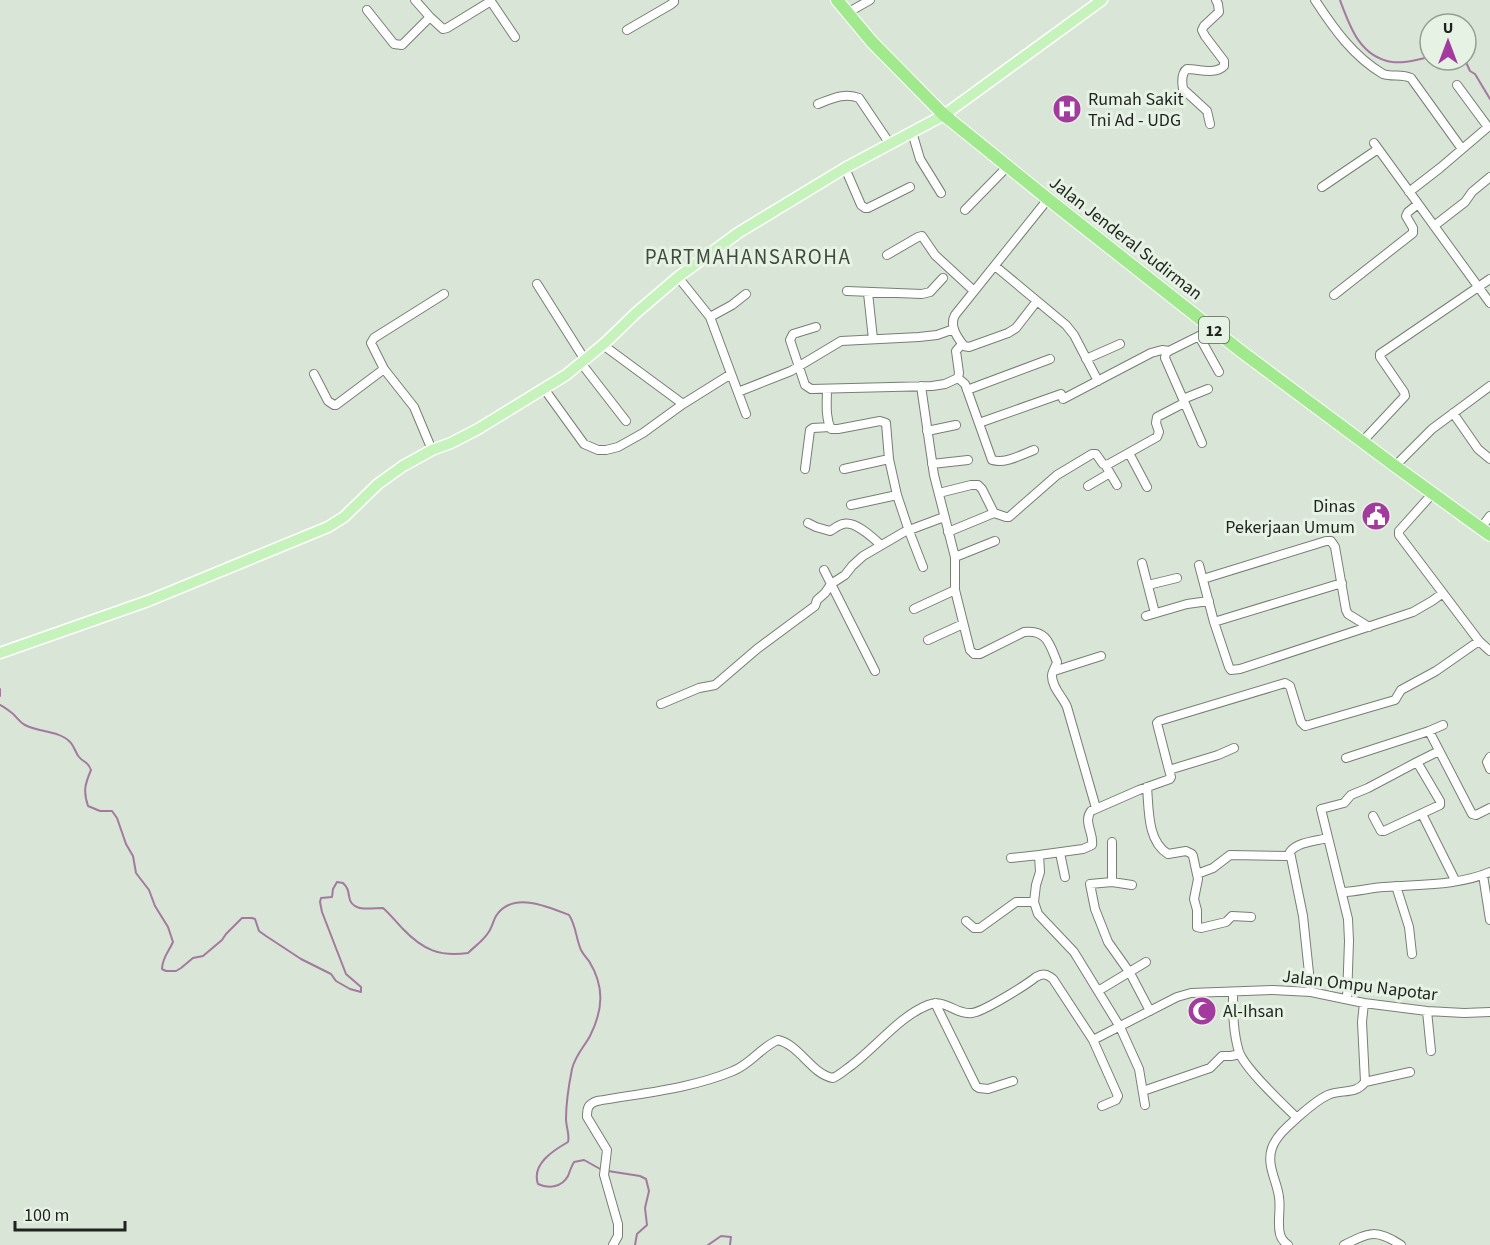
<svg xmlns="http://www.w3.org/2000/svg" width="1490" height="1245" viewBox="0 0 1490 1245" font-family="'Source Sans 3',sans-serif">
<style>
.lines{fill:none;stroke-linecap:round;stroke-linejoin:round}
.stream{stroke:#a4799f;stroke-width:2}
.minor-casing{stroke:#758072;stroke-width:10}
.major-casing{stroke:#fff;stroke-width:13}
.highway-casing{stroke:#fff;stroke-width:14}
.minor{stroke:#fff;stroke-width:8}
.major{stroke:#c6f2bb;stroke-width:10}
.highway{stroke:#a0e98d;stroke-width:12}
.labels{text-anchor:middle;stroke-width:6;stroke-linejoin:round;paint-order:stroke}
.shield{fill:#e6f2e3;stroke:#5b6159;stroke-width:1.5}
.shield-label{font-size:16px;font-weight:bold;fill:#1f231e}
.poi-label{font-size:18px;fill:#1f231e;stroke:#e6f2e3;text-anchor:start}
.street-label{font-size:18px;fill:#1f231e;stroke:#e6f2e3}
.quarter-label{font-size:21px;letter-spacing:1.5px;fill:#404a3e;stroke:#e6f2e3}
</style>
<rect width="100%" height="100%" fill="#d9e5d6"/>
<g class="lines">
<path class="stream" d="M1340 0C1350 27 1360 57 1392 62 1404 64 1418 59 1430 57
M1465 60 1470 71 1475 74 1490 99
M0 689V696
M0 705C4 707 8 710 12 713 17 717 19 722 25 725 38 732 59 731 69 741 74 745 75 752 79 757 84 763 88 761 91 770 85 784 83 791 88 806L100 811H112L117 818 126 844 133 856 136 873 149 890 155 906 168 927 173 942C169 951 162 958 162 969L166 971H176L181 968 193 958 203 956 222 940 226 934 242 918H252L255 919 259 931 266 936 301 959 331 974 336 981 350 989 361 992V987L346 974 322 912 320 902 321 898 332 897 333 889 337 882 343 883C348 888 348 890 349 896 351 913 371 908 383 908 390 914 396 922 403 929 423 950 440 957 468 953 475 946 483 941 488 933 492 928 493 921 496 916 512 891 547 906 569 915 576 925 576 939 581 950 583 954 586 957 589 961 605 987 603 1010 590 1036 584 1047 575 1056 572 1069 569 1084 566 1103 566 1119 566 1127 570 1135 568 1142 554 1150 531 1164 538 1184 549 1189 562 1187 568 1176 570 1171 571 1167 574 1162L584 1160 602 1170
M608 1171 640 1176 646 1179 649 1191 645 1208 647 1225 637 1234 635 1245
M708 1245 721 1236 731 1237 730 1245"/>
<g class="minor-casing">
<path id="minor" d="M415 0 430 17 443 29 447 28 491 1
M490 0 515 37
M1315 0C1334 29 1353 56 1383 74 1392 77 1402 74 1411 78L1462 149
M367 10 394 44 402 45 430 17
M847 13 870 0
M627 30 670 5 674 2V0
M818 104C831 99 845 92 859 98L890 144
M1210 124 1207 111 1183 89C1182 83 1181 73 1187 69 1199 69 1215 75 1224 66V61L1205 36 1202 30 1204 26 1219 12 1218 4 1216 0
M912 132 920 159 941 193
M1374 143 1490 303
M845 168 861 205 865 208H868L910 187
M1322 187 1378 149
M1409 192 1440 168 1488 127 1457 85
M965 210 1007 167
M1434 226 1465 202 1472 192 1490 177
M887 255 918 237 922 236 935 255 974 291
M995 266 1066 325 1074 335 1098 381
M678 277 710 317 746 414
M537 284 585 360
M847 291 922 294 930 292 943 278
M868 293 873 339
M1334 295 1413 233V228L1406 216 1408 212 1418 204
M1037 301 1016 328 1008 333 969 347 964 346C957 337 949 326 955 315L1048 199
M710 317 732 305 746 294
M816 327 793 334 790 340 805 385 811 389 932 386 945 384 958 378 959 373 956 351 962 344
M1199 336 1219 372
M603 345 683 404
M1169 351 1166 353 1165 358 1183 399
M1086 359 1120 344
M581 363 626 421
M314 374 328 401 334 405H336L384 369
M958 378 965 384 992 460C1005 464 1021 455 1034 450
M921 386 934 475 955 557V590L970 650 974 654H980L1024 632C1047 629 1050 645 1057 662 1056 667 1052 671 1052 676 1052 688 1063 697 1067 707L1096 808
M827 389C827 402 825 417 831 429H838L880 421 886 423 889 459 897 495 909 531 923 567
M545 390 584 444 598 450H606L618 447 643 433 683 404 731 374
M967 390 1050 359
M738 392 791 371 841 341 919 337 937 335 954 329
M1453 413 1478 449 1490 459
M979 423 1061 394 1063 399 1151 353 1162 350 1169 351 1213 329
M927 431 956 425
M1362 442 1405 396 1404 392 1380 357V354L1490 279
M1202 443 1183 399 1208 389
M432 450 414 407 384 369 371 343 374 338 444 294
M1129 453 1147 487
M932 464 968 460
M1395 466 1432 429 1490 386
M1107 468 1117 485
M805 469 810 430 813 428 830 427
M844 469 889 459
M1088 486 1110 473
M939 493 971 485H978L982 489 994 513 1006 517H1009L1057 475 1092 454H1096L1103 464 1107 465 1157 437 1159 432 1156 423 1157 417 1184 403
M1433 493 1399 531V535L1479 641 1490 651
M851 505 897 495
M808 523 816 527 830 531C834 529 838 525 843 524 855 520 873 538 881 545
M1481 528 1490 516
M948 532 994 513
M955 557 995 541
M1142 563 1155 613
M1199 565 1214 622 1229 667 1231 670 1240 669 1413 612 1432 601 1443 593
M824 570 875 671
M1203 579 1326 541H1331L1335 547 1346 610 1348 614 1369 627
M1148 585 1177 578
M914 609 955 590
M1146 616 1187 604 1209 601
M1214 622 1342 583
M928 640 963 624
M1054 671 1101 656
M661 704 699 688 715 685 757 649 815 606 817 600 825 593 831 584 845 575 852 566 863 556 904 532 944 517
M1429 731 1443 725
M1490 757 1487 762 1490 769
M1346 758 1429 731 1472 814 1476 815 1490 808
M1417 762 1439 751
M1169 770 1157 723 1159 721 1285 683 1290 686 1301 722 1305 726 1309 725 1395 700 1401 690 1436 671 1479 641
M1147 787C1149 809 1147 841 1168 854L1186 851 1192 854 1193 856 1198 879 1194 899 1197 910V927L1201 928 1226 922 1232 916 1251 917
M1422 814 1455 880
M1060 853 1065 877
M1011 858 1039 855
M1197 874 1213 868 1230 855 1290 856
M1483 875 1490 920
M1112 882V842
M1132 885 1112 882 1090 884 1095 909 1108 942 1130 973 1150 1011
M1396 886 1409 927 1412 954
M1342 892C1356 892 1369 888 1384 887 1419 884 1457 886 1490 872
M1034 902 1036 885 1040 872 1039 855 1083 849 1092 845C1094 833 1083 822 1091 811L1139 790 1170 779 1171 777 1169 770 1218 755 1234 748
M966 921 974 928H980L1016 902H1034L1038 914 1074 952 1120 1027 1139 1069 1145 1105
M1098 991 1146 962
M1233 992C1233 1012 1233 1032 1239 1052 1246 1070 1282 1103 1297 1118
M1311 992 1303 916 1290 852C1297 842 1316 841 1328 838
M1347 999 1349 941 1348 919 1321 809 1344 803 1351 795 1368 788 1417 762 1440 801V805L1384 831H1381L1373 816
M935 1003 976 1086 979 1088 988 1089 1013 1081
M1427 1011 1431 1051
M1093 1040 1118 1096 1116 1100 1102 1106
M1365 1082 1410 1072
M1143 1091 1210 1068 1222 1056H1231L1240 1054
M613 1245 618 1236V1224L604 1175 607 1150 587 1117C587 1108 588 1104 597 1101 642 1093 690 1089 733 1071 751 1064 761 1047 778 1040 800 1045 811 1074 833 1078 840 1075 846 1069 852 1065 877 1046 900 1016 928 1005 946 998 955 1015 972 1013 983 1012 1026 985 1036 977 1043 973 1047 974 1053 979L1093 1040 1177 997 1191 993 1273 990 1311 992 1364 1003 1427 1011 1464 1013 1490 1012
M1288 1245C1284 1242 1281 1239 1280 1234 1277 1222 1281 1210 1279 1197 1277 1181 1266 1165 1272 1148 1276 1136 1289 1125 1298 1117 1307 1109 1317 1100 1328 1095 1341 1089 1356 1095 1365 1082L1362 1022 1364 1003
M1344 1245C1370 1232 1376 1229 1401 1245"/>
</g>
<g class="major-casing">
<path id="major" d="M0 653 148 601 328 527 344 517 378 484 403 466 432 450 451 443 478 429 566 375 605 343 636 313 678 277 738 233 845 168 944 115 1102 0"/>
</g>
<g class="highway-casing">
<path id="highway" d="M837 0 872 42 944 115 1048 199 1242 352 1395 466 1490 535"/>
</g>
<use href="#minor" class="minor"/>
<use href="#major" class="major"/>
<use href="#highway" class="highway"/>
</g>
<defs>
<g id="hospital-disc" transform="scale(1.5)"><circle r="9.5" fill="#a33b9e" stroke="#e6f2e3"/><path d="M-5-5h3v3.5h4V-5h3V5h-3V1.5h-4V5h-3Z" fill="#fff"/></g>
<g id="civic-disc" transform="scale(1.5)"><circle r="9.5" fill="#a33b9e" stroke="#e6f2e3"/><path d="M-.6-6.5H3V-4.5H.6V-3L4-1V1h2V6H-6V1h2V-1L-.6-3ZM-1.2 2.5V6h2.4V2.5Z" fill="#fff"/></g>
<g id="mosque-disc" transform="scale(1.5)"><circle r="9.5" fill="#a33b9e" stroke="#e6f2e3"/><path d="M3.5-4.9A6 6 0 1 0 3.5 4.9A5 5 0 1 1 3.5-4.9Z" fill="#fff"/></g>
</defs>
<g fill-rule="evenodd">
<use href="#hospital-disc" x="1067" y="109"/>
<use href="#civic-disc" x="1376" y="516"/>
<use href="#mosque-disc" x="1202" y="1011"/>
</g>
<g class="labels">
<rect class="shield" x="1199" y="317" width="30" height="26" rx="4.5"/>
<g class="shield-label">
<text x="1214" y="336">12</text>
</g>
<g class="poi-label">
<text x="1088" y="105">Rumah Sakit<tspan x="1088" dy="21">Tni Ad - UDG</tspan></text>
<text x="1355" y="512" text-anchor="end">Dinas<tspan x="1355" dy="21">Pekerjaan Umum</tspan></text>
<text x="1223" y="1017">Al-Ihsan</text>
</g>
<g class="street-label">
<text transform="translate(1126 238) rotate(38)" y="6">Jalan Jenderal Sudirman</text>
<text transform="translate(1360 985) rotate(7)" y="6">Jalan Ompu Napotar</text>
</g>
<g class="quarter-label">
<text x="748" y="264">PARTMAHANSAROHA</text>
</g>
</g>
<g transform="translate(1448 42)"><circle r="28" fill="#e6f2e3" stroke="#969f94" stroke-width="1.5"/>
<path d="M0-4.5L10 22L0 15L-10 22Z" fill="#a33b9e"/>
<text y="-9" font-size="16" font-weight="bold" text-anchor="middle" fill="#1f231e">U</text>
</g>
<path d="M15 1221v9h110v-9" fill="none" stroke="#1f231e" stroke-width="3"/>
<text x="24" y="1221" font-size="18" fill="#1f231e" stroke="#e6f2e3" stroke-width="4.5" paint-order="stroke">100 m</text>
</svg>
